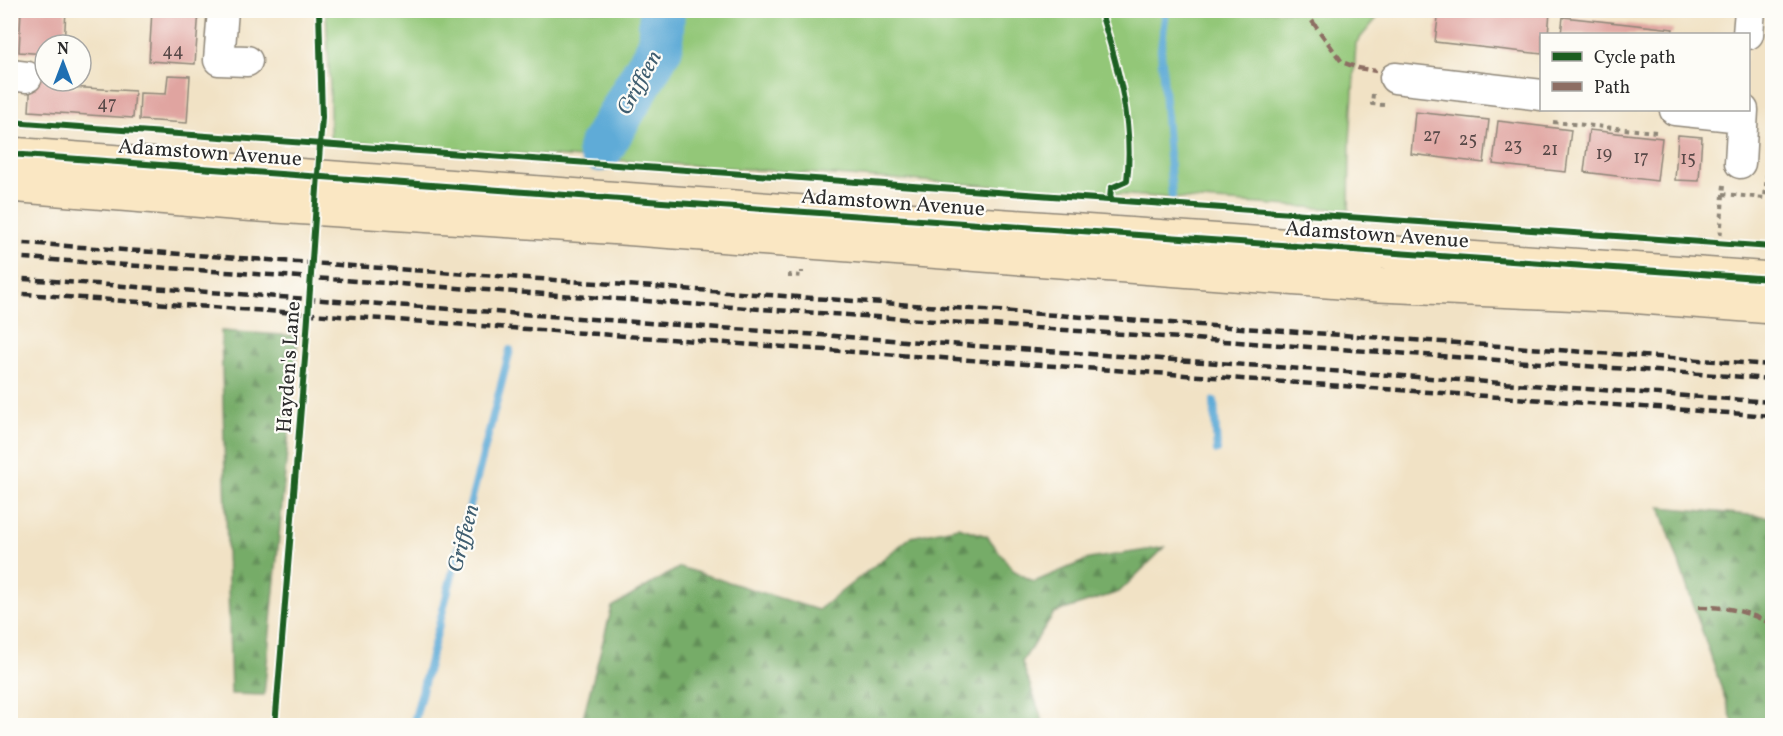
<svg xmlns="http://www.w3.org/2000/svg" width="1783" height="736" viewBox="0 0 1783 736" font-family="Vollkorn,serif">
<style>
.forest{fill:url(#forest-firs);stroke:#506c4a;stroke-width:1.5}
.park{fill:#93c778;stroke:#5f7952;stroke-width:1.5}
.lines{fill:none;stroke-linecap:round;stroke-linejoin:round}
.stream{stroke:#5eabd7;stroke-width:8}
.river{stroke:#5eabd7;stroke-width:46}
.building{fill:#e0a4a0}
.street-casing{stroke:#8e8678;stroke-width:33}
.secondary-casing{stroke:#8e8678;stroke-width:36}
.path{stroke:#8e8678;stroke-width:4;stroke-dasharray:4.5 4.5;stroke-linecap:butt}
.street{stroke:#fff;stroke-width:30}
.secondary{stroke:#fae7c3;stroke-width:33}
.rail{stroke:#2b2b2b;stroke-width:4.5;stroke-dasharray:9 4.5;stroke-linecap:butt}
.quiet{stroke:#8d6e63;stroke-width:4.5;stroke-dasharray:9 4.5;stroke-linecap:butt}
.cycleway-casing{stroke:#fdfcf7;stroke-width:10}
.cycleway{stroke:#1b5e20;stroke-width:6}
.labels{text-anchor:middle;stroke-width:4.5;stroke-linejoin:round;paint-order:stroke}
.number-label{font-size:18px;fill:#584948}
.street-label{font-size:21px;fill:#2b2b2b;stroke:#fdfcf7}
.water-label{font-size:22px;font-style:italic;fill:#3f5e70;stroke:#fdfcf7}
</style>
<defs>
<pattern id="forest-firs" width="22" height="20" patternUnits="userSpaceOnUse" patternTransform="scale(1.5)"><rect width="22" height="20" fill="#76ac68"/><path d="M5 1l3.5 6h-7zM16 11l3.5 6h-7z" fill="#618c56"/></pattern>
</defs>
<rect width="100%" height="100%" fill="#fdfcf7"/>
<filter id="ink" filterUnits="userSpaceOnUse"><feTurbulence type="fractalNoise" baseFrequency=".0167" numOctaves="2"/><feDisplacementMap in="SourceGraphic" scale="12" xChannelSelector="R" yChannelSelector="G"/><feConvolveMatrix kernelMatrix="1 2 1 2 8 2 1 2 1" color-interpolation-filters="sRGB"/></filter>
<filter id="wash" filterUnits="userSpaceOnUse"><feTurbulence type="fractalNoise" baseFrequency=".008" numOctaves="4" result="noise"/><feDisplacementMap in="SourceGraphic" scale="24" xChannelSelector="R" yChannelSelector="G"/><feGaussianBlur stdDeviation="1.35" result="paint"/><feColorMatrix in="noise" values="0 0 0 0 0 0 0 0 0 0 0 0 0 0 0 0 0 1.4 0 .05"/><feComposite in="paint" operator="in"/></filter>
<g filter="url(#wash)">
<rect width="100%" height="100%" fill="#f1e2c5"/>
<path class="forest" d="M221 331 298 336 264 695 231 694Z
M1660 507 1772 517V725H1734Z
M958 527 987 536 1013 570 1034 582 1089 559 1165 547 1119 592 1054 613 1022 662 1044 725H581L612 607 680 567 818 610 911 537Z"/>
<path class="park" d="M326 11V10L1377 11V18L1356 43 1350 142 1349 210 330 141V87Z"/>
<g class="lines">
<path class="stream" d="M1166 10 1161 49 1172 196
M1214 401 1217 450
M413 726 510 350"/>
<path class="river" d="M600 149 660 47 662 10"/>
</g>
<g id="blocks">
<path class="building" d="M21 10H66L64 45H45V54L19 52Z
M152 10H199L195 64 149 61Z
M1439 10 1550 12 1548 34H1542V54L1435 42Z
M1563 17 1673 29 1672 34H1561Z
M32 63 45 64V81H53V86L135 91 133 118 29 111Z
M168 75 190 76 187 123 139 120 140 93 166 94Z
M1415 112 1489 120 1484 163 1411 154Z
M1498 121 1571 130 1566 172 1493 164Z
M1589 130 1662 138 1657 181 1584 172Z
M1678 135 1702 137 1699 181 1675 180Z"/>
</g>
</g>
<g filter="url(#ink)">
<use href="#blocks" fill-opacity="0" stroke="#8e8678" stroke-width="1.5"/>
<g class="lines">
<g class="street-casing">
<path id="street" d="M223 10 219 60 247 61
M1748 34 1750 10
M10 75 27 77
M1395 78 1542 95
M1675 110 1742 117
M1740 163 1743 110"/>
</g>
<g class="secondary-casing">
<path id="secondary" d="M10 154 662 202 1772 279
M10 185 244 204 622 228 1380 285 1629 296 1772 307"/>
</g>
<path class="path" d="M1100 10C1118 66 1134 123 1127 181L1111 188 1110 199
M1373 94 1372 104 1384 105
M1553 122 1656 132
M1724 185 1723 194 1765 198 1767 173
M1720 244 1723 194
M790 278V275L802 276V271"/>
<use href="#street" class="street"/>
<use href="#secondary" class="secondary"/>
<path class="rail" d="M10 242 1772 365
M10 257 1772 379
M10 278 1772 402
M10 293 1772 416"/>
<path class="quiet" d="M1304 10 1342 62 1358 68 1376 71
M1699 607C1730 607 1745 611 1772 624"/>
<g class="cycleway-casing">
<path id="cycleway" d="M1100 10C1118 66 1134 123 1127 181L1111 188 1110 199
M10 122 1772 247
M10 154 662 202 1772 279
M275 726 306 346 322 117 319 10"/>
</g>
<use href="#cycleway" class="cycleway"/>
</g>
</g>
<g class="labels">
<g class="number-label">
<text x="173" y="56">44</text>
<text x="107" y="109">47</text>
<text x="1432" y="141">27</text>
<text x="1468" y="145">25</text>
<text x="1513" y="151">23</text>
<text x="1550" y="155">21</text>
<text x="1604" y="159">19</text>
<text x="1641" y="163">17</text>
<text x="1688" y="164">15</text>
</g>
<g class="street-label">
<text transform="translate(210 152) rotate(4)" y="7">Adamstown Avenue</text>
<text transform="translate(893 202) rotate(4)" y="7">Adamstown Avenue</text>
<text transform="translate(1377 234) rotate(4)" y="7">Adamstown Avenue</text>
<text transform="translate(288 367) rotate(-86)" y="7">Hayden's Lane</text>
</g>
<g class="water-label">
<text transform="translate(638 82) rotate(-61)" y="8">Griffeen</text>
<text transform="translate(462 538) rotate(-75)" y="8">Griffeen</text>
</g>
</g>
<rect width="1783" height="736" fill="none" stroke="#fdfcf7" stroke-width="36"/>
<rect x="1540" y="33" width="210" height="78" fill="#fdfcf7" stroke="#a9a8a5" stroke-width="1.5"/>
<rect x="1552" y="52" width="30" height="9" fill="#1b5e20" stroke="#a9a8a5" stroke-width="1.5"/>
<text x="1594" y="63" font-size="18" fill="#2b2b2b">Cycle path</text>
<rect x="1552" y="82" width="30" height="9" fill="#8d6e63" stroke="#a9a8a5" stroke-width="1.5"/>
<text x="1594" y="93" font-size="18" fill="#2b2b2b">Path</text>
<g transform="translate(63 63)"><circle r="28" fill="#fdfcf7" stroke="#a9a8a5" stroke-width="1.5"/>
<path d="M0-4.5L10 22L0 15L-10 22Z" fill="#1f6fb2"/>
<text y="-9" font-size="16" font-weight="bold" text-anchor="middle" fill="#2b2b2b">N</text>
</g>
</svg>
